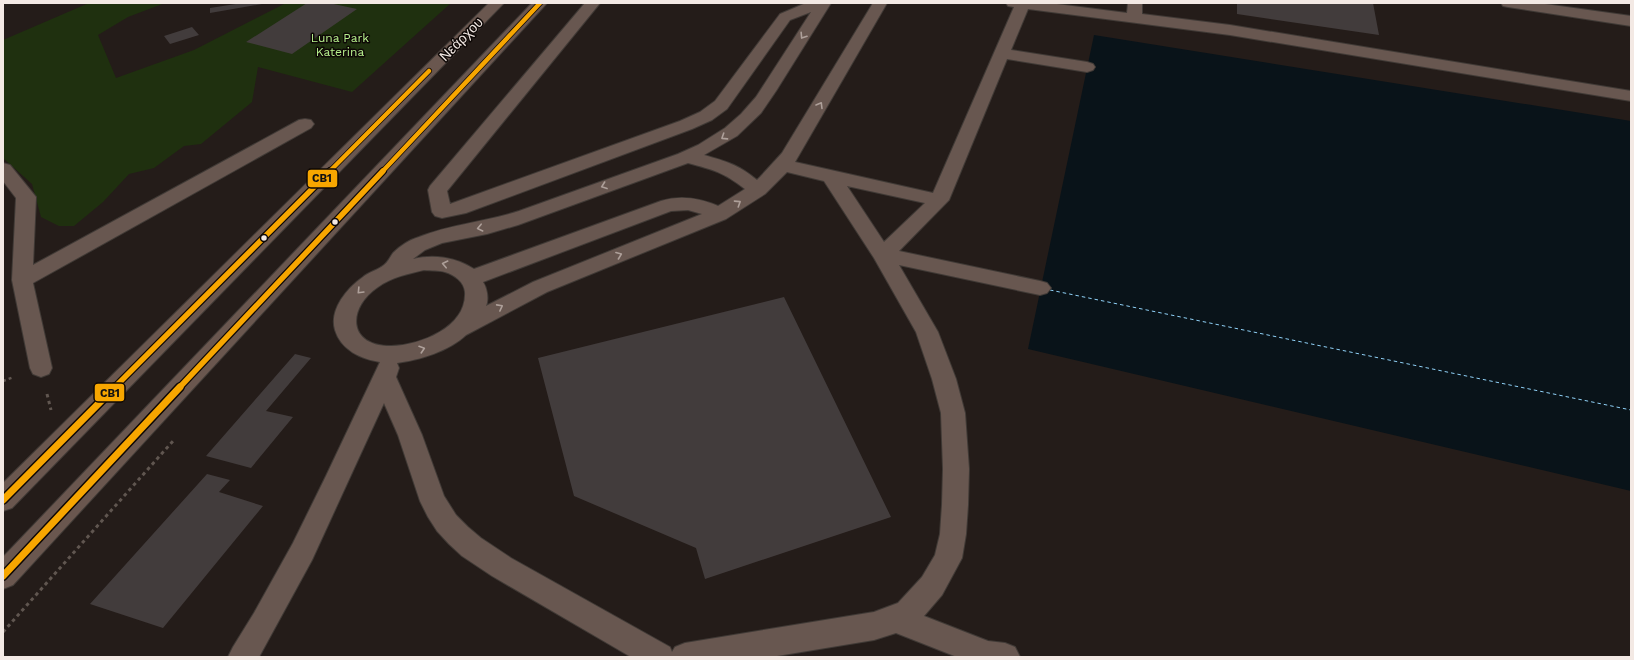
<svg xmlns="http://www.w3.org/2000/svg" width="1634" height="660" viewBox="0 0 1634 660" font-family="'Work Sans',sans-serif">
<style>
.green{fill:#1f300f}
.water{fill:#091319}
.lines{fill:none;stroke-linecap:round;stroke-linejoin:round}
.ferry{stroke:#90d2f8;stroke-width:1;stroke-dasharray:3.5 3;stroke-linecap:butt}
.building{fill:#423c3c}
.minor-casing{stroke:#403a36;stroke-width:2}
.major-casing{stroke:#403a36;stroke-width:2}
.path-far1{stroke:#605650;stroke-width:2.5;stroke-dasharray:3 3;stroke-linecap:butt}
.path{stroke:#605650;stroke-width:3;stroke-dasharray:3.5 3.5;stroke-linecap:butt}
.minor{fill:#685750;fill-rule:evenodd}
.major{fill:#6a574f;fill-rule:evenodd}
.bus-1-far2-casing{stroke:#0d0705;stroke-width:6}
.bus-1-far1-casing{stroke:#0d0705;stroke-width:8}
.bus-1-casing{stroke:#0d0705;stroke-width:10}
.bus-1-far2{stroke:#f7a600;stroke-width:4.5}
.bus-1-far1{stroke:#f7a600;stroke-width:5.5}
.bus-1{stroke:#f7a600;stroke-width:7}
.oneway{stroke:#aea09a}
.bus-dot{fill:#f3e9e4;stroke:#0d0705;stroke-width:1.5}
.labels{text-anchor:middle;stroke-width:3;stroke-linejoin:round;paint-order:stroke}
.far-park-label{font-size:12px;fill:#b7f18d;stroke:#0d0705}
.street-label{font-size:14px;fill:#f3e9e4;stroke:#0d0705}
.line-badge{stroke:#0d0705;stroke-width:1.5}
.pale-badge-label{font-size:11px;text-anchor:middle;font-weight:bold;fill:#111}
</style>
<rect width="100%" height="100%" fill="#241c19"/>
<path class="green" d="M89 3H165L128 17 98 35 116 78 194 50 286 3H451L352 92 258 67 252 102 201 144 184 146 154 168 129 174 103 202 74 226H59L41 217 32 184 3 158V40Z"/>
<path class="water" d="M1094 35 1631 121V491L1028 349Z"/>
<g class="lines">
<path class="ferry" d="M1050 290 1631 410"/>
</g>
<path class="building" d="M242 3 262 4 210 13V8Z
M307 3H329L357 9 292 54 246 42Z
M1237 3H1373L1379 35 1237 14Z
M192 27 199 35 170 44 164 36Z
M784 297 891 517 705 579 696 548 574 496 538 358Z
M295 354 311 358 266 411 293 417 251 468 206 456Z
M207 474 230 480 219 492 263 506 163 628 90 604Z"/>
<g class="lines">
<g class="minor-casing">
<path id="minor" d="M585 3H600L447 191 450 204 680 121 700 112 715 101 780 14 806 3H831L776 91 761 113 737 136 704 155C728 162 737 164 757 180L760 177 782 153 873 3H887L795 162 933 193 1014 7 1008 6 1006 3H1049L1127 13 1128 3H1142V14L1230 25 1631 91V101L1230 35 1028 9 1011 50 1087 62 1093 64 1095 67 1093 70 1087 72 1007 59 949 200 899 251 1040 281 1047 283 1051 288 1047 293 1040 295 899 265 938 332 956 379 965 413 969 469 968 505 966 534 962 558 942 595 924 616 988 641 1005 643 1015 647 1020 657H957L896 633 874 640 771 657H631L492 576 462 556 449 544 437 531 428 517 420 501 398 435 384 403 312 560 259 657H228L233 647 254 613 293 543 326 476 380 362C361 359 341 350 335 330 329 310 347 288 363 277 369 272 378 270 384 265 388 262 390 257 393 253 400 246 409 240 419 237 451 224 486 222 519 211L678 154 698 145 725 128 741 114 756 97 811 12 790 20 727 109 712 120 692 129 466 213 442 218 435 216 432 212 428 190 430 186ZM688 163C714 170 723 172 745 189L718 206C699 198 681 195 661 201L474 269C456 257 433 254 413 259L425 250 442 243 487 234 518 225ZM787 172 824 181 874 258 916 332 932 379 941 413 943 469 942 505 940 534 935 555 922 577 898 603 874 612 685 643 675 647 672 652 670 647 511 558 481 538 468 527 456 515 444 496 422 435 396 377 399 368 397 363C420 360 449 351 466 335L547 292 726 219 765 194ZM847 186 925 203 884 242ZM688 210 702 214 533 282 486 306C489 299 487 288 483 282L671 211ZM424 270C431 271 439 270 445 272 455 275 464 282 465 292 467 327 421 345 391 346 347 346 347 308 378 287 392 277 408 274 424 270Z
M1501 3H1538L1631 16V26L1508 7 1503 6Z
M305 119 311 120 314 124 311 128 33 283 52 368 49 374 41 377 33 374 30 368 12 280 16 198 3 181V163L10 165 36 197 33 265 299 120Z"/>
</g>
<g class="major-casing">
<path id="major" d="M489 3H504L12 508 3 511V483Z
M532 3H547L13 585 3 589V557Z"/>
</g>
<path class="path-far1" d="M3 381 14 377"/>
<path class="path" d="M47 394 51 410
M3 632 173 441"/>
<use href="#minor" class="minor"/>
<use href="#major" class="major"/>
<g class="bus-1-far2-casing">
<path id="bus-1-far2" d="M329 172 429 71
M382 172 540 3"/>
</g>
<g class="bus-1-far1-casing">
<path id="bus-1-far1" d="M114 388 330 171
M179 388 383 171"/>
</g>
<g class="bus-1-casing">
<path id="bus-1" d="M3 500 115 387
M3 576 180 387"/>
</g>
<use href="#bus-1-far2" class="bus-1-far2"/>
<use href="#bus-1-far1" class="bus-1-far1"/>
<use href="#bus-1" class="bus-1"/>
</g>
<defs><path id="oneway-chevron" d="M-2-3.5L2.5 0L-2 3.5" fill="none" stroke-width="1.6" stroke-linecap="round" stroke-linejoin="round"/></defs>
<g class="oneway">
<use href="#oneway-chevron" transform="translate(803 36) rotate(123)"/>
<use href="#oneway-chevron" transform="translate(820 105) rotate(-59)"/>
<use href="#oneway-chevron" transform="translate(724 137) rotate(147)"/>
<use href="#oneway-chevron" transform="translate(604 186) rotate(160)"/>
<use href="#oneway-chevron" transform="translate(738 203) rotate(-33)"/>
<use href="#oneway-chevron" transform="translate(480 228) rotate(167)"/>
<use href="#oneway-chevron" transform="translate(619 255) rotate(-21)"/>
<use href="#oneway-chevron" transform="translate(445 264) rotate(-167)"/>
<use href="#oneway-chevron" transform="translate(360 291) rotate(134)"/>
<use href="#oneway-chevron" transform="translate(500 307) rotate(-28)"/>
<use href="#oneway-chevron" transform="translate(422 349) rotate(-18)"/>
</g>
<g class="bus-dot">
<circle cx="335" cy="222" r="3.5"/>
<circle cx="264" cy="238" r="3.5"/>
</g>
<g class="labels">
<g class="far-park-label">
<text x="340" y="42">Luna Park<tspan x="340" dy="14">Katerina</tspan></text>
</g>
<g class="street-label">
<text transform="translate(461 39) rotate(-45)" y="5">Νεάρχου</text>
</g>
</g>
<g class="line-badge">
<rect x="307" y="169" width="31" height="19" rx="4" fill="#f7a600"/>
<rect x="94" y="383" width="31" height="19" rx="4" fill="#f7a600"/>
</g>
<g class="pale-badge-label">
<text x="322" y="182">CB1</text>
<text x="110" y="397">CB1</text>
</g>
<rect width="1634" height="660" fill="none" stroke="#f3e9e4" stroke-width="8"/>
</svg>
